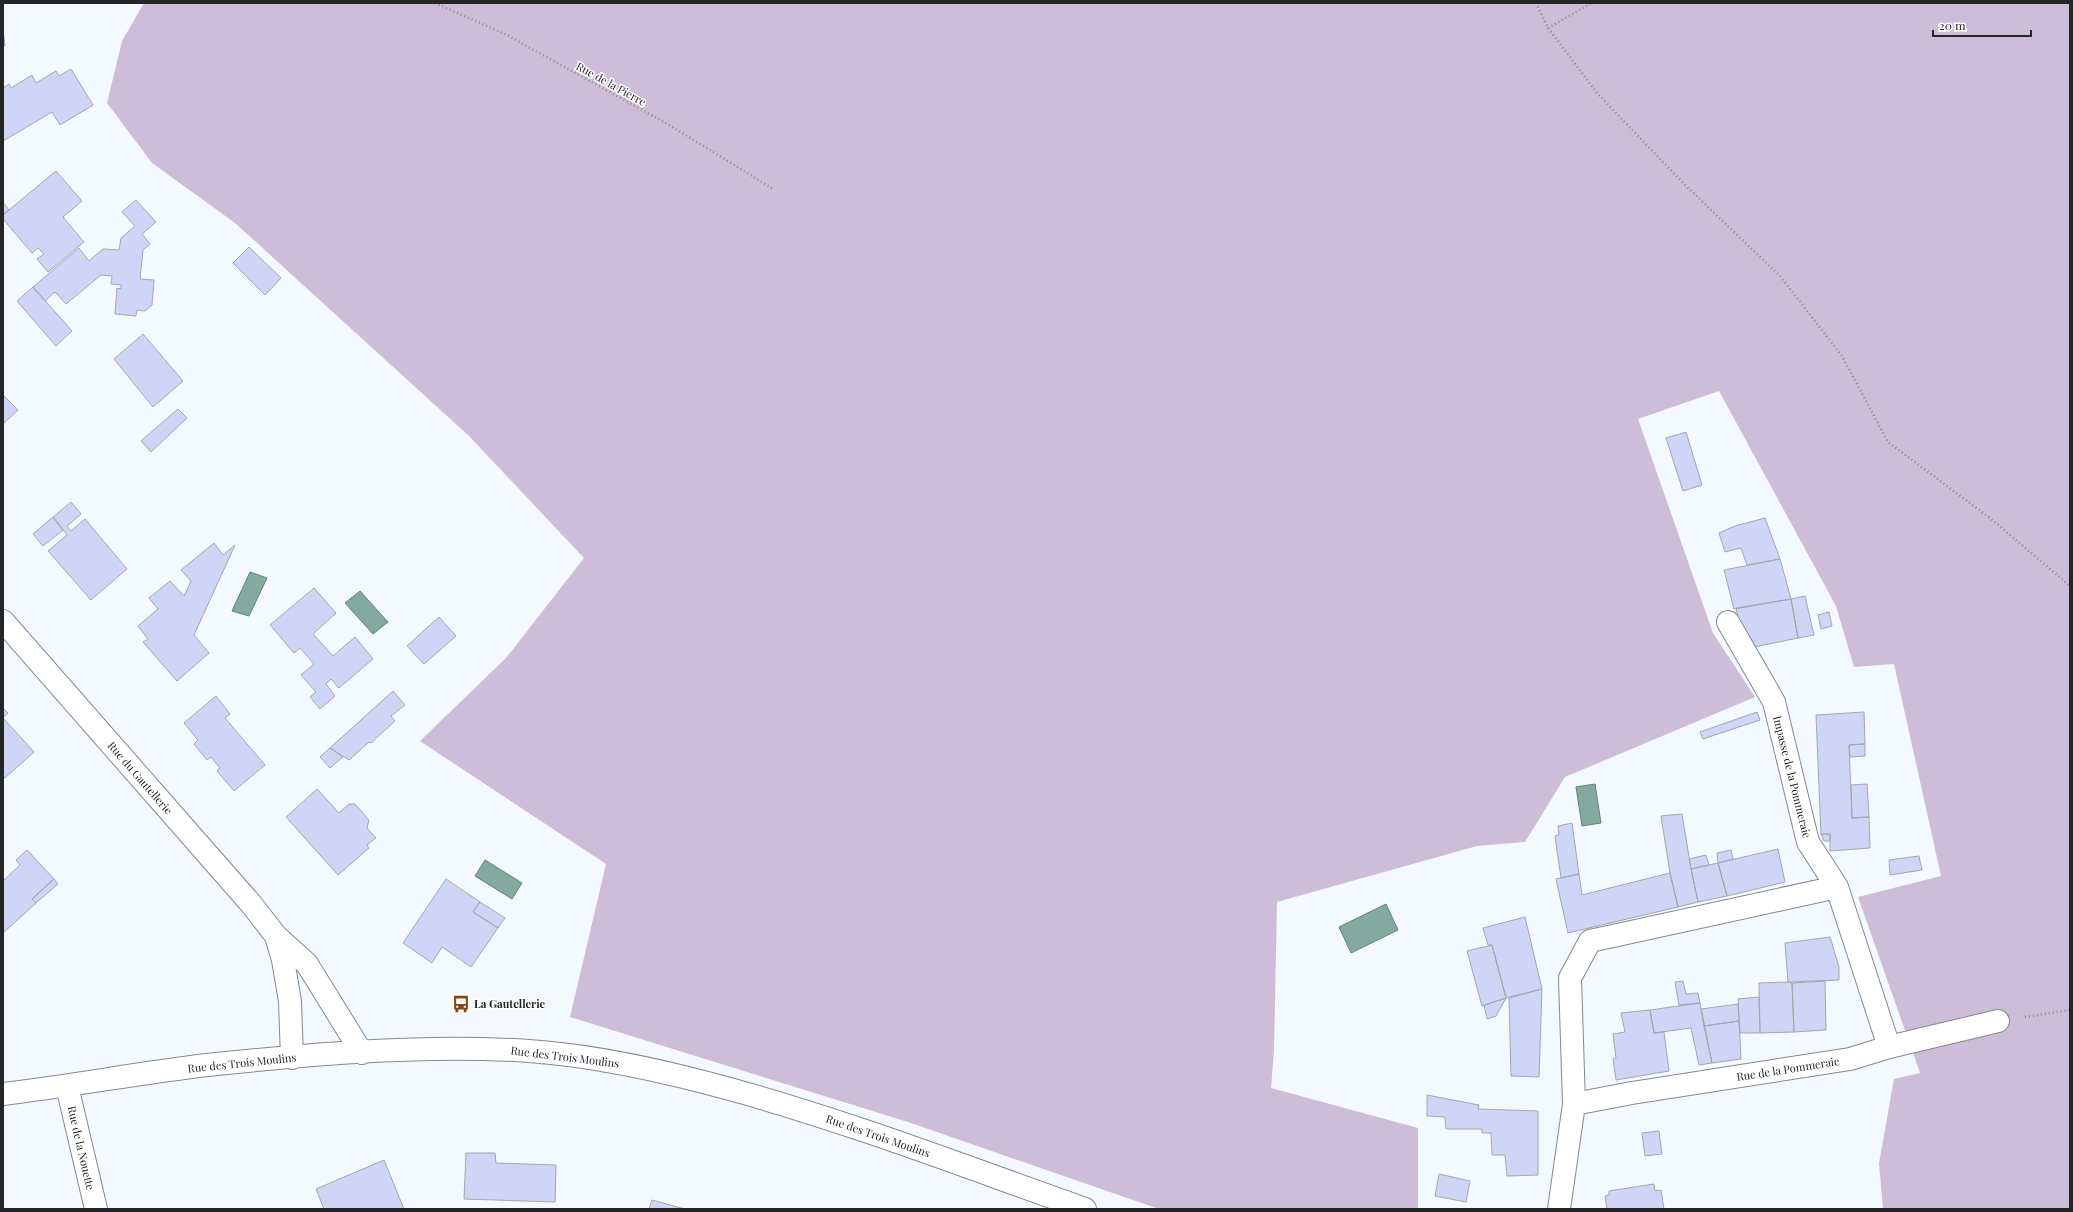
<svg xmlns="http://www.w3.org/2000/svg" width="2073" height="1212" viewBox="0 0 2073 1212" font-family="'Playfair Display',serif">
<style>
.green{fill:#cebdd9}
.water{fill:#82aa9e;stroke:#66827a}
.building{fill:#cfd5f6;stroke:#a4a6ad}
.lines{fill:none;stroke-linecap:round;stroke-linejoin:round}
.street-casing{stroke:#83898f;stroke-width:24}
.secondary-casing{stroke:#83898f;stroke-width:24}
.path{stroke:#878b8e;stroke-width:2.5;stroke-dasharray:1 3;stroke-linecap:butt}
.street{stroke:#fff;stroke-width:22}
.secondary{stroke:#fff;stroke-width:22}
.labels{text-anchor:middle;stroke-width:3;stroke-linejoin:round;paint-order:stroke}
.street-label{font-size:11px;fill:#232527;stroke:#fff}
.poi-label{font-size:11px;font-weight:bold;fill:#232527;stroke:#fff;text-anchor:start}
</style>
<rect width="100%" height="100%" fill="#f3f9fe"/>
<path class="green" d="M144 3H2070V1209H1883L1879 1163 1894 1079 1920 1073 1858 897 1941 876 1894 664 1854 667 1836 606 1719 391 1638 419 1713 633 1755 697 1565 777 1525 842 1477 846 1277 902 1274 1051 1271 1088 1418 1128V1208L1423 1209H1159L908 1122 570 1017 606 864 420 741 506 658 584 558 469 436 235 223 152 163 107 103 122 41Z"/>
<path class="water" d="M250 572 267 578 249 616 232 611Z
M360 591 388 622 373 634 345 603Z
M1595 784 1601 823 1582 826 1576 787Z
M485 860 522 883 512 899 475 876Z
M1386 904 1398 930 1351 953 1339 927Z"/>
<path class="building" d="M3 29 5 46H3Z
M71 69 93 105 60 125 52 112 3 141V88L9 84 11 88 32 75 36 83 56 71 59 76Z
M56 171 82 201 63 217 84 242 48 272 37 259 44 254 38 248 32 253 3 219V215Z
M136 200 156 222 142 234 150 244 143 250 140 279 154 280 152 305 145 311 137 310 136 316 115 314 117 288 121 289V285L111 284 112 276 101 275 66 304 55 292 45 301 33 287 79 248 89 261 103 249 119 250 121 238 135 226 122 212Z
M3 202 9 210 3 215Z
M249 247 281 278 265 295 233 263Z
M33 287 72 331 56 346 17 301Z
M143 334 183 381 153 407 114 359Z
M3 395 18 410 3 424Z
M178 409 187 418 151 452 141 441Z
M1686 432 1702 485 1683 491 1666 438Z
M71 502 81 514 67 526 71 531 85 519 127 569 91 600 48 551 67 535 53 517Z
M53 517 63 530 43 546 33 534Z
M1765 518 1780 559 1747 565 1741 548 1725 552 1719 533 1735 526Z
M214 543 223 555 235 545 194 635 209 653 177 681 143 642 148 639 138 626 158 609 149 598 170 581 184 596 191 581 181 570Z
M1780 559 1791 599 1734 609 1724 570Z
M314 588 336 613 313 634 333 656 355 637 373 659 339 688 331 679 326 684 335 696 320 709 310 697 316 692 301 675 314 664 300 648 294 653 270 625Z
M1805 596 1814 635 1798 638 1791 599Z
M1791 599 1798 638 1745 649 1736 608Z
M1829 612 1832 626 1821 629 1818 615Z
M439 617 456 636 424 664 407 646Z
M393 691 405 705 391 716 395 721 371 743 369 742 349 760 330 748Z
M216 696 230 714 225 718 265 765 234 791 217 771 220 768 211 757 207 760 194 744 198 740 184 723Z
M3 708 8 713 3 718 34 752 5 778 3 776Z
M1757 712 1760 720 1703 739 1700 732Z
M1864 712 1865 744 1849 745 1852 818 1869 817 1870 848 1830 851V834H1821L1816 715Z
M1865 744V756L1850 757 1849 745Z
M330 748 343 757 330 768 320 757Z
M1867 784 1869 817 1852 818 1851 785Z
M317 789 339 813 349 804H355L369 820 367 828 376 838 367 845 369 848 338 875 286 817Z
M1682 814 1691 869 1698 902 1678 907 1670 873 1661 816Z
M1572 823 1579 874 1561 878 1555 836 1559 835 1558 826Z
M1821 834H1830V841H1824Z
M1778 849 1785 882 1727 896 1718 863Z
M27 850 54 879 32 899 36 903 3 933V881L20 865 16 860Z
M1731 850 1733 859 1718 863 1717 853Z
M1706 855 1709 865 1691 869 1689 859Z
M1919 856 1922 870 1890 875 1889 860Z
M1718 863 1727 896 1698 902 1691 869Z
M1670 873 1678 907 1568 933 1556 879 1579 874 1582 895Z
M54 879 58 884 36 903 32 899Z
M446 879 480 902 473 912 498 928 471 967 442 947 432 963 403 943Z
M480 902 505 918 498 928 473 912Z
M1525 917 1542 989 1506 998 1492 945H1488L1483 928Z
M1830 937 1839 967V980L1788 982 1785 943Z
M1492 945 1506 998 1482 1006 1467 951Z
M1683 981 1686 994 1698 993 1700 1003 1679 1005 1675 982Z
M1825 981 1826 1030 1794 1032 1792 983Z
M1788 982 1792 983 1794 1032 1760 1033 1759 983Z
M1542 989 1539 1077 1511 1076 1509 998Z
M1759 997 1760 1033H1740L1738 999Z
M1506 998 1496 1016 1487 1019 1484 1005Z
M1700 1003 1712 1063 1699 1065 1691 1028 1654 1033 1650 1010Z
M1738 1004 1739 1021 1704 1026 1701 1009Z
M1650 1010 1654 1033 1664 1032 1669 1071 1616 1080 1613 1059 1616 1058 1613 1034 1625 1032 1621 1013Z
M1739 1021 1741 1059 1712 1063 1704 1026Z
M1427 1095 1479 1105 1478 1109 1538 1111V1175L1507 1176 1505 1155H1492L1491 1133H1482V1129H1446L1445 1117 1427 1116Z
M1659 1131 1662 1154 1645 1156 1642 1133Z
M466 1153H495L496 1163 556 1165 555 1202 464 1199Z
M384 1160 404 1209H324L316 1189Z
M1439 1174 1470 1181 1466 1202 1435 1196Z
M1654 1184 1655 1191 1661 1190 1664 1209H1607L1605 1196 1609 1195V1191Z
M652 1200 685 1209H649Z"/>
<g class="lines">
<g class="street-casing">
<path id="street" d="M1728 622 1774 702 1808 842 1837 887 1889 1047
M67 1086 96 1209
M1574 1104 1632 1093 1850 1059 1889 1047 1998 1021
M1559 1209 1574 1104 1570 978 1590 941 1837 887"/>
</g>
<g class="secondary-casing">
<path id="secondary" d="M3 621 252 905 276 936 307 964 362 1053
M276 936 283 960 290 1001 292 1058
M3 1094C71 1086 139 1073 207 1065 313 1054 423 1044 529 1051 600 1056 669 1072 737 1091 855 1124 969 1168 1085 1209"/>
</g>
<path class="path" d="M435 3 505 34 671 126 773 189
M1536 3 1548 28 1597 93 1685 185 1780 276 1842 356 1888 442 1990 518 2070 586
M1548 28 1592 3
M2025 1017 2070 1010"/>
<use href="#street" class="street"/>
<use href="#secondary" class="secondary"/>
</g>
<defs>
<g id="bus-bare" transform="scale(1.38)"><path d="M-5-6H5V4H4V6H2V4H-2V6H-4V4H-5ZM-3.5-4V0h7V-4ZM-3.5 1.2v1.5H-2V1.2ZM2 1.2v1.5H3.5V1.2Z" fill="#884711" stroke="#fff" stroke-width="2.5" paint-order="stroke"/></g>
</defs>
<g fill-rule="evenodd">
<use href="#bus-bare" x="461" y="1004"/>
</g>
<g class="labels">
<g class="street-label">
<text transform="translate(611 84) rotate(29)" y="4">Rue de la Pierre</text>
<text transform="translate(1792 777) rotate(76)" y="4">Impasse de la Pommeraie</text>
<text transform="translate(140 778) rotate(49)" y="4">Rue du Gautellerie</text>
<text transform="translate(565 1057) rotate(7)" y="4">Rue des Trois Moulins</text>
<text transform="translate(242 1063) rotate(-6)" y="4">Rue des Trois Moulins</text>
<text transform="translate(1788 1069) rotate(-9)" y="4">Rue de la Pommeraie</text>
<text transform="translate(878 1136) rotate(19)" y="4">Rue des Trois Moulins</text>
<text transform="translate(81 1148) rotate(77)" y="4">Rue de la Nouette</text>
</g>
<g class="poi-label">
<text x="474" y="1008">La Gautellerie</text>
</g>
</g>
<rect width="2073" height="1212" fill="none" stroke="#232527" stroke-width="8"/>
<path d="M1933 30v6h98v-6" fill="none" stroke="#232527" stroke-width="2"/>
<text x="1939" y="30" font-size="12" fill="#232527" stroke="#ffffff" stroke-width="3" paint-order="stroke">20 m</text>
</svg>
